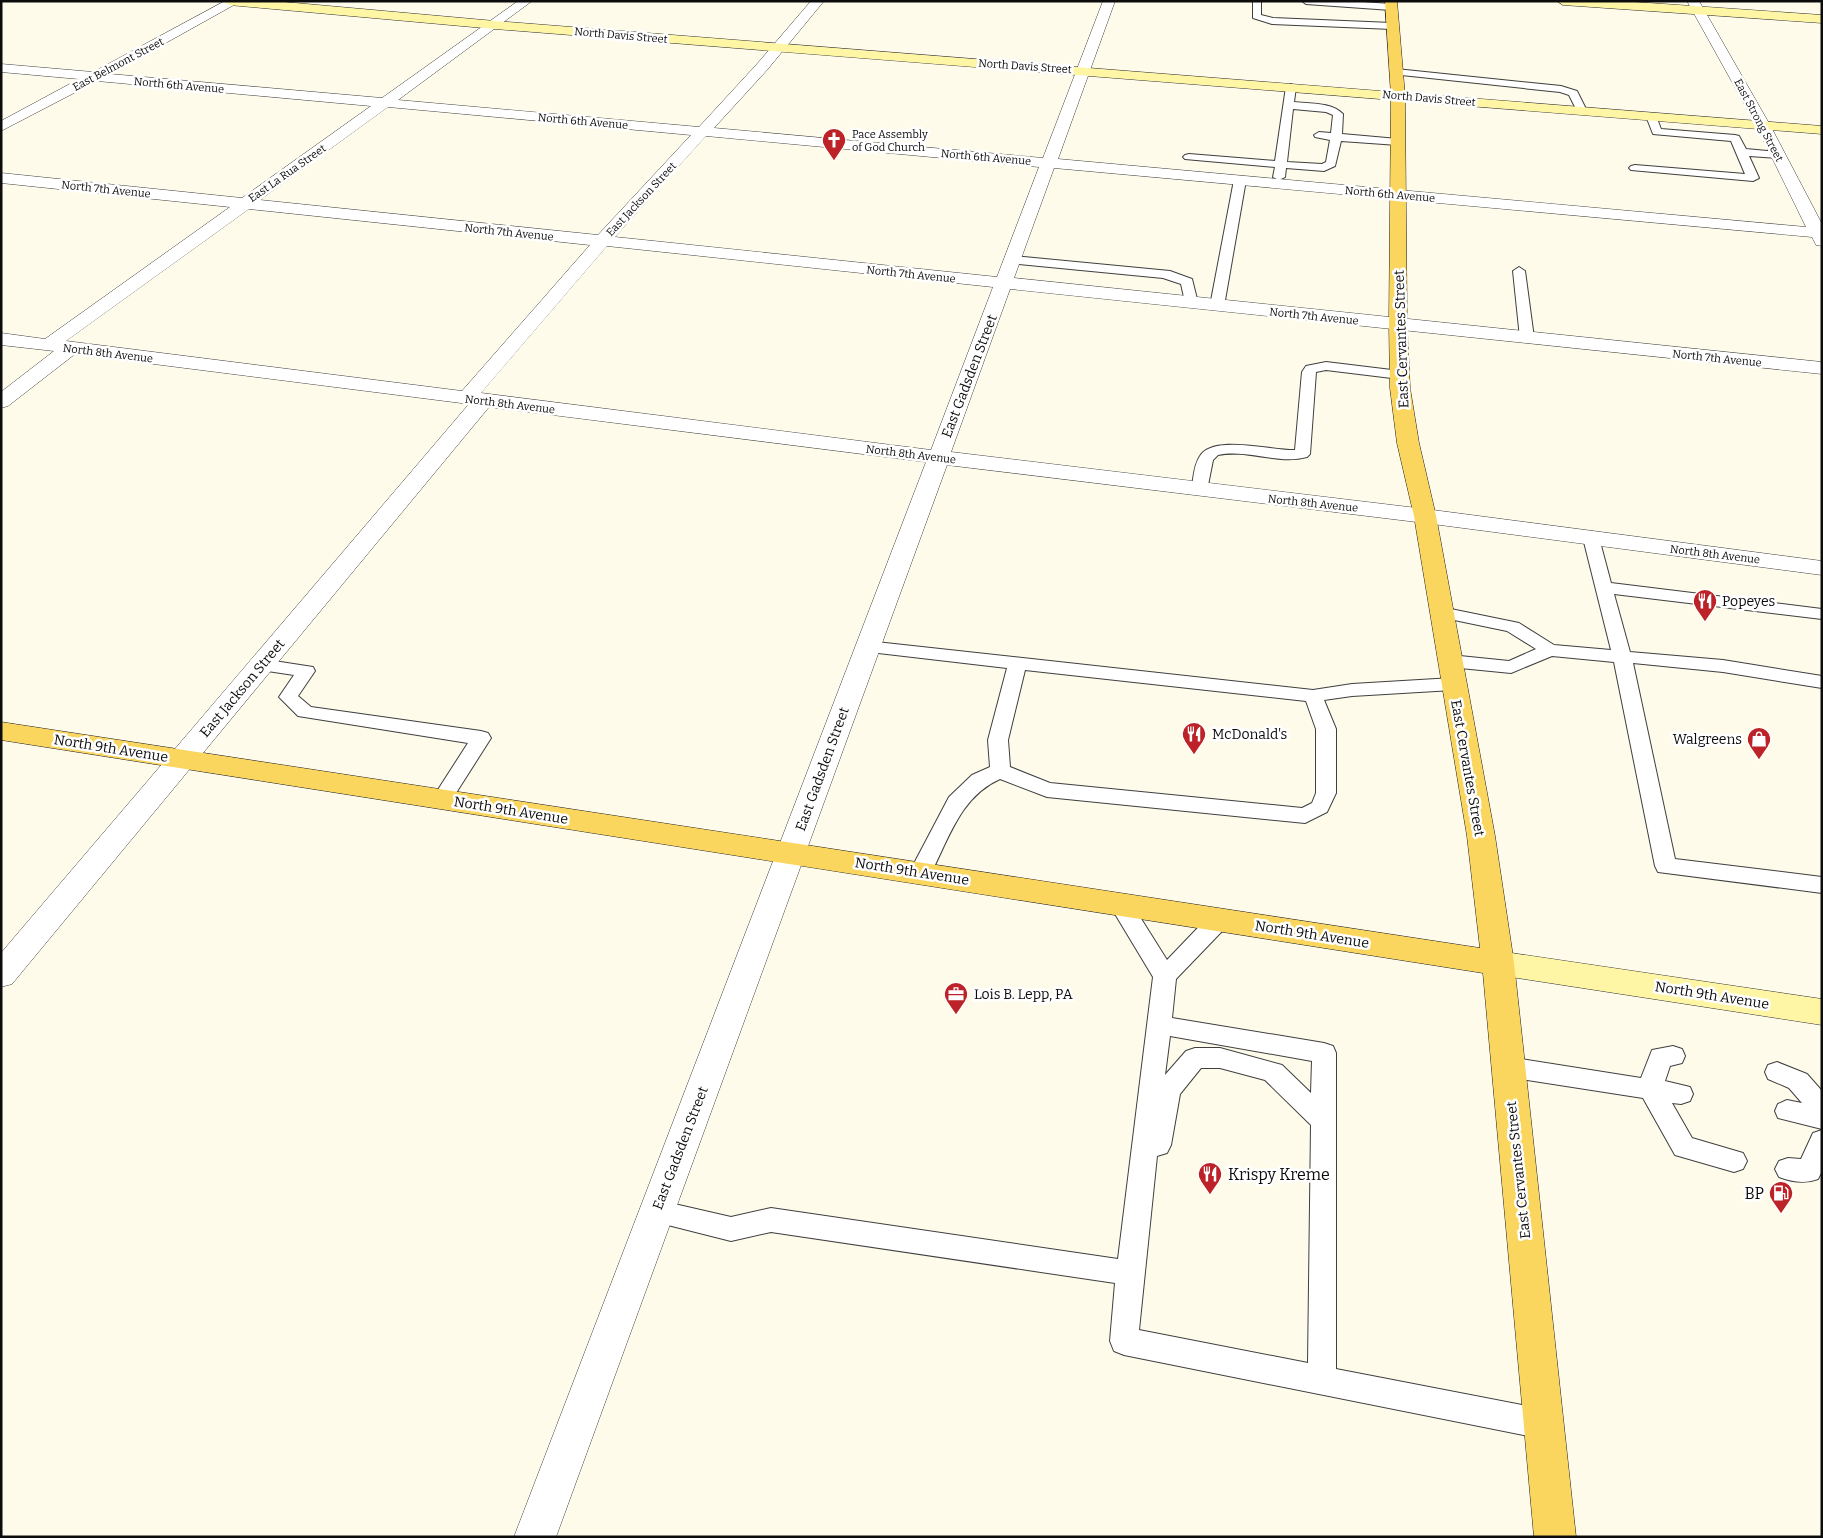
<svg xmlns="http://www.w3.org/2000/svg" width="1823" height="1538" viewBox="0 0 1823 1538" font-family="Bitter,serif">
<style>
.lines{fill:none;stroke-linecap:round;stroke-linejoin:round}
.lane-casing{stroke:#3f3f3f;stroke-width:2}
.street-casing{stroke:#3f3f3f;stroke-width:1}
.secondary-casing{stroke:#2e2e2e;stroke-width:1}
.primary-casing{stroke:#1d1d1d;stroke-width:1}
.lane{fill:#fff;fill-rule:evenodd}
.street{fill:#fff;fill-rule:evenodd}
.secondary{fill:#fff6a5;fill-rule:evenodd}
.primary{fill:#fbd65f;fill-rule:evenodd}
.labels{text-anchor:middle;stroke-width:5;stroke-linejoin:round;paint-order:stroke}
.far-street-label{font-size:11px;fill:#0c0c0c;stroke:#fff}
.far-poi-label{font-size:11px;fill:#0c0c0c;stroke:#fff;text-anchor:start}
.street-label{font-size:14px;fill:#0c0c0c;stroke:#fff}
.poi-label{font-size:14px;fill:#0c0c0c;stroke:#fff;text-anchor:start}
.near-poi-label{font-size:16px;fill:#0c0c0c;stroke:#fff;text-anchor:start}
</style>
<rect width="100%" height="100%" fill="#fffbea"/>
<g class="lines">
<g class="lane-casing">
<path id="lane" d="M1253 1H1261V15L1273 18 1392 23 1397 26 1392 29 1272 24 1253 18Z
M1302 1H1348L1391 4 1396 7 1391 10 1306 4Z
M1396 69 1561 86 1577 91 1587 111 1582 114 1578 113 1569 95 1560 92 1392 74V70Z
M1291 84 1296 87 1294 102C1310 104 1331 102 1343 114L1342 134 1398 139 1403 142 1398 145 1341 141 1335 166 1324 171 1286 168 1285 177 1279 180 1273 177 1275 167 1185 159 1183 157 1185 155 1189 154 1275 161 1286 87ZM1293 109 1326 112 1333 115 1331 133 1319 132 1314 135 1315 137 1330 140 1326 162 1322 164 1287 162Z
M1651 113 1656 116 1661 129 1735 135 1739 136 1746 149 1778 152 1784 155 1778 158 1749 156 1759 178 1753 181 1631 170 1629 168 1631 166 1635 165 1745 174 1731 141 1653 134 1646 116Z
M1240 177 1246 180 1224 306 1217 310 1210 306 1234 180Z
M1013 256 1170 271 1192 279 1198 303 1196 306H1186L1181 284 1163 278 1009 263 1007 260Z
M1519 267 1525 271 1534 338 1527 342 1520 338 1513 271Z
M1326 362 1400 371 1405 372 1407 375 1405 378 1400 379 1326 370 1316 372 1310 454 1307 457C1278 465 1248 449 1218 455L1213 460 1207 490 1205 493H1193L1191 490C1194 479 1193 466 1200 456 1213 434 1273 451 1295 450L1302 372 1306 366Z
M1591 533 1597 534 1599 538 1611 583 1822 609V619L1614 594 1630 652 1723 660 1822 676V688L1723 672 1633 663 1675 859 1822 877V893L1658 872 1655 866 1614 662 1552 656 1511 673 1450 667 1443 665 1441 661 1443 657 1450 655 1509 661 1536 649 1507 631 1435 616 1432 612 1435 608 1441 607 1519 623 1554 645 1611 650 1583 538 1585 534Z
M867 641 1313 690 1352 684 1453 678 1460 680 1462 684 1460 688 1453 690 1352 696 1324 700 1336 729V793L1327 812 1305 823 1047 797 1000 779C959 797 948 842 928 879L920 881 912 879 909 873 949 797 972 775 990 767 988 740 1007 668 861 651 858 647 861 643ZM1025 670 1306 701 1316 729V793L1312 803 1302 808 1050 783 1010 767 1008 740Z
M261 659 313 667 315 671 298 696 311 707 481 731 488 733 491 738 449 804 442 806 435 804 432 799 468 743 298 716 279 697 294 675 254 669 252 665 254 661Z
M1120 896 1128 898 1167 960 1212 913 1220 911 1228 913 1231 919 1228 925 1176 979 1172 1018 1324 1043 1333 1046 1336 1053V1369L1543 1409 1553 1414 1558 1424 1553 1434 1543 1439 1124 1355 1114 1351 1110 1341 1115 1283 771 1232 731 1241 648 1220 644 1212 648 1204 657 1200 731 1217 771 1208 1118 1259 1153 977 1109 904 1112 898ZM1170 1036 1312 1061 1311 1093 1282 1065 1220 1048H1195L1186 1051 1165 1075ZM1201 1068H1220L1265 1080 1311 1125 1308 1363 1139 1330 1157 1156 1167 1153 1171 1145 1180 1094Z
M1673 1046 1682 1049 1685 1056 1682 1063 1670 1066 1665 1081 1690 1087 1693 1094 1690 1101 1681 1104 1672 1103 1692 1138 1743 1153 1747 1161 1743 1169 1734 1172 1675 1155 1643 1098 1508 1077 1499 1074 1496 1067 1499 1060 1508 1057 1641 1078 1652 1050Z
M1777 1062 1807 1074 1822 1091V1129L1778 1118 1775 1111 1778 1104 1787 1100 1802 1103 1789 1088 1768 1079 1765 1072 1768 1065Z
M1822 1130V1171L1818 1179C1805 1184 1792 1182 1779 1177L1775 1169 1779 1161 1788 1158 1801 1159 1813 1133Z"/>
</g>
<g class="street-casing">
<path id="street" d="M225 1H241L110 74 382 98 518 1H532L398 100 699 127 757 64 811 1H824L767 70 714 128 1043 158 1103 1H1115L1058 159 1806 227 1756 125 1687 1H1699L1770 125 1822 224V246L1816 245 1812 237 1054 168 1014 278 1822 362V374L1010 289 951 452 1425 509 1822 561V575L1425 523 947 465 556 1537H514L926 462 489 407 12 984 1 987V953L469 404 75 354 8 406 1 408V392L54 351 1 345V333L45 339 230 207 1 183V173L242 198 371 106 97 81 1 131V121L79 79 1 72V64L93 72ZM388 107 691 135 598 235 260 200ZM706 136 1039 167 997 277 615 237ZM249 209 590 245 462 391 66 341ZM607 246 993 287 931 450 481 393Z"/>
</g>
<g class="secondary-casing">
<path id="secondary" d="M223 1H273L495 21 1822 126V134L495 29 229 5Z
M1557 1H1620L1822 15V23L1563 5Z
M1498 951 1822 999V1025L1498 975 1487 972 1482 963 1487 954Z"/>
</g>
<g class="primary-casing">
<path id="primary" d="M1385 1H1397L1405 96 1407 324 1410 388 1419 443 1436 516 1495 836 1514 963 1576 1537H1534L1483 973 1 740V722L1480 948 1467 836 1414 516 1397 443 1390 388 1389 324 1391 96Z"/>
</g>
<use href="#lane" class="lane"/>
<use href="#street" class="street"/>
<use href="#secondary" class="secondary"/>
<use href="#primary" class="primary"/>
</g>
<defs>
<g id="church-pin" transform="scale(1.25)"><path d="M0 17L-7.5 6A9.5 9.5 0 1 1 7.5 6Z" fill="#bd2228" stroke="#fff"/><path d="M-1.2-6h2.4v3.5h3.3v2.4h-3.3V6h-2.4V-.1h-3.3v-2.4h3.3Z" fill="#fff"/></g>
<g id="restaurant-pin" transform="scale(1.25)"><path d="M0 17L-7.5 6A9.5 9.5 0 1 1 7.5 6Z" fill="#bd2228" stroke="#fff"/><path d="M-5-6h1v4h1v-4h1v4h1v-4h1v5L-1.5 .5V6h-2V.5L-5-1ZM5-6V6H3V1.5H1.5Q1.5-4 5-6Z" fill="#fff"/></g>
<g id="shop-pin" transform="scale(1.25)"><path d="M0 17L-7.5 6A9.5 9.5 0 1 1 7.5 6Z" fill="#bd2228" stroke="#fff"/><path d="M-5-2.5h2.3a2.7 3.5 0 0 1 5.4 0H5L5.5 6h-11ZM-1.5-2.5h3a1.5 2.3 0 0 0-3 0Z" fill="#fff"/></g>
<g id="office-pin" transform="scale(1.25)"><path d="M0 17L-7.5 6A9.5 9.5 0 1 1 7.5 6Z" fill="#bd2228" stroke="#fff"/><path d="M-6-3h4V-5.5h4V-3h4V5H-6ZM-1-4.5V-3h2v-1.5ZM-6 0V1H6V0Z" fill="#fff"/></g>
<g id="fuel-pin" transform="scale(1.25)"><path d="M0 17L-7.5 6A9.5 9.5 0 1 1 7.5 6Z" fill="#bd2228" stroke="#fff"/><path d="M-5.5-6h7V0h2V4h1.3V-2.5L3-4.5l.8-.8L6-3V5H2.5V1h-1V6h-7ZM-4.2-4.7v3.2H.2V-4.7Z" fill="#fff"/></g>
</defs>
<g fill-rule="evenodd">
<use href="#church-pin" x="834" y="140"/>
<use href="#restaurant-pin" x="1705" y="601"/>
<use href="#restaurant-pin" x="1194" y="734"/>
<use href="#shop-pin" x="1759" y="739"/>
<use href="#office-pin" x="956" y="994"/>
<use href="#restaurant-pin" x="1210" y="1174"/>
<use href="#fuel-pin" x="1781" y="1193"/>
</g>
<g class="labels">
<g class="far-street-label">
<text transform="translate(621 35) rotate(5)" y="4">North Davis Street</text>
<text transform="translate(118 64) rotate(-28)" y="4">East Belmont Street</text>
<text transform="translate(1025 66) rotate(4)" y="4">North Davis Street</text>
<text transform="translate(179 85) rotate(5)" y="4">North 6th Avenue</text>
<text transform="translate(1429 98) rotate(5)" y="4">North Davis Street</text>
<text transform="translate(1759 120) rotate(62)" y="4">East Strong Street</text>
<text transform="translate(583 121) rotate(5)" y="4">North 6th Avenue</text>
<text transform="translate(986 157) rotate(5)" y="4">North 6th Avenue</text>
<text transform="translate(287 173) rotate(-35)" y="4">East La Rua Street</text>
<text transform="translate(106 189) rotate(6)" y="4">North 7th Avenue</text>
<text transform="translate(1390 194) rotate(5)" y="4">North 6th Avenue</text>
<text transform="translate(641 199) rotate(-47)" y="4">East Jackson Street</text>
<text transform="translate(509 232) rotate(6)" y="4">North 7th Avenue</text>
<text transform="translate(911 274) rotate(6)" y="4">North 7th Avenue</text>
<text transform="translate(1314 316) rotate(6)" y="4">North 7th Avenue</text>
<text transform="translate(108 353) rotate(7)" y="4">North 8th Avenue</text>
<text transform="translate(1717 358) rotate(6)" y="4">North 7th Avenue</text>
<text transform="translate(510 404) rotate(7)" y="4">North 8th Avenue</text>
<text transform="translate(911 454) rotate(7)" y="4">North 8th Avenue</text>
<text transform="translate(1313 503) rotate(6)" y="4">North 8th Avenue</text>
<text transform="translate(1715 554) rotate(7)" y="4">North 8th Avenue</text>
</g>
<g class="far-poi-label">
<text x="852" y="138">Pace Assembly<tspan x="852" dy="13">of God Church</tspan></text>
</g>
<g class="street-label">
<text transform="translate(1401 339) rotate(-92)" y="5">East Cervantes Street</text>
<text transform="translate(969 376) rotate(-69)" y="5">East Gadsden Street</text>
<text transform="translate(242 688) rotate(-50)" y="5">East Jackson Street</text>
<text transform="translate(111 748) rotate(9)" y="5">North 9th Avenue</text>
<text transform="translate(1468 768) rotate(80)" y="5">East Cervantes Street</text>
<text transform="translate(822 769) rotate(-70)" y="5">East Gadsden Street</text>
<text transform="translate(511 810) rotate(9)" y="5">North 9th Avenue</text>
<text transform="translate(912 871) rotate(9)" y="5">North 9th Avenue</text>
<text transform="translate(1312 934) rotate(9)" y="5">North 9th Avenue</text>
<text transform="translate(1712 995) rotate(9)" y="5">North 9th Avenue</text>
<text transform="translate(680 1148) rotate(-69)" y="5">East Gadsden Street</text>
<text transform="translate(1518 1170) rotate(-96)" y="5">East Cervantes Street</text>
</g>
<g class="poi-label">
<text x="1722" y="606">Popeyes</text>
<text x="1212" y="739">McDonald's</text>
<text x="1742" y="744" text-anchor="end">Walgreens</text>
<text x="974" y="999">Lois B. Lepp, PA</text>
</g>
<g class="near-poi-label">
<text x="1228" y="1180">Krispy Kreme</text>
<text x="1764" y="1199" text-anchor="end">BP</text>
</g>
</g>
<rect width="1823" height="1538" fill="none" stroke="#0c0c0c" stroke-width="5"/>
</svg>
